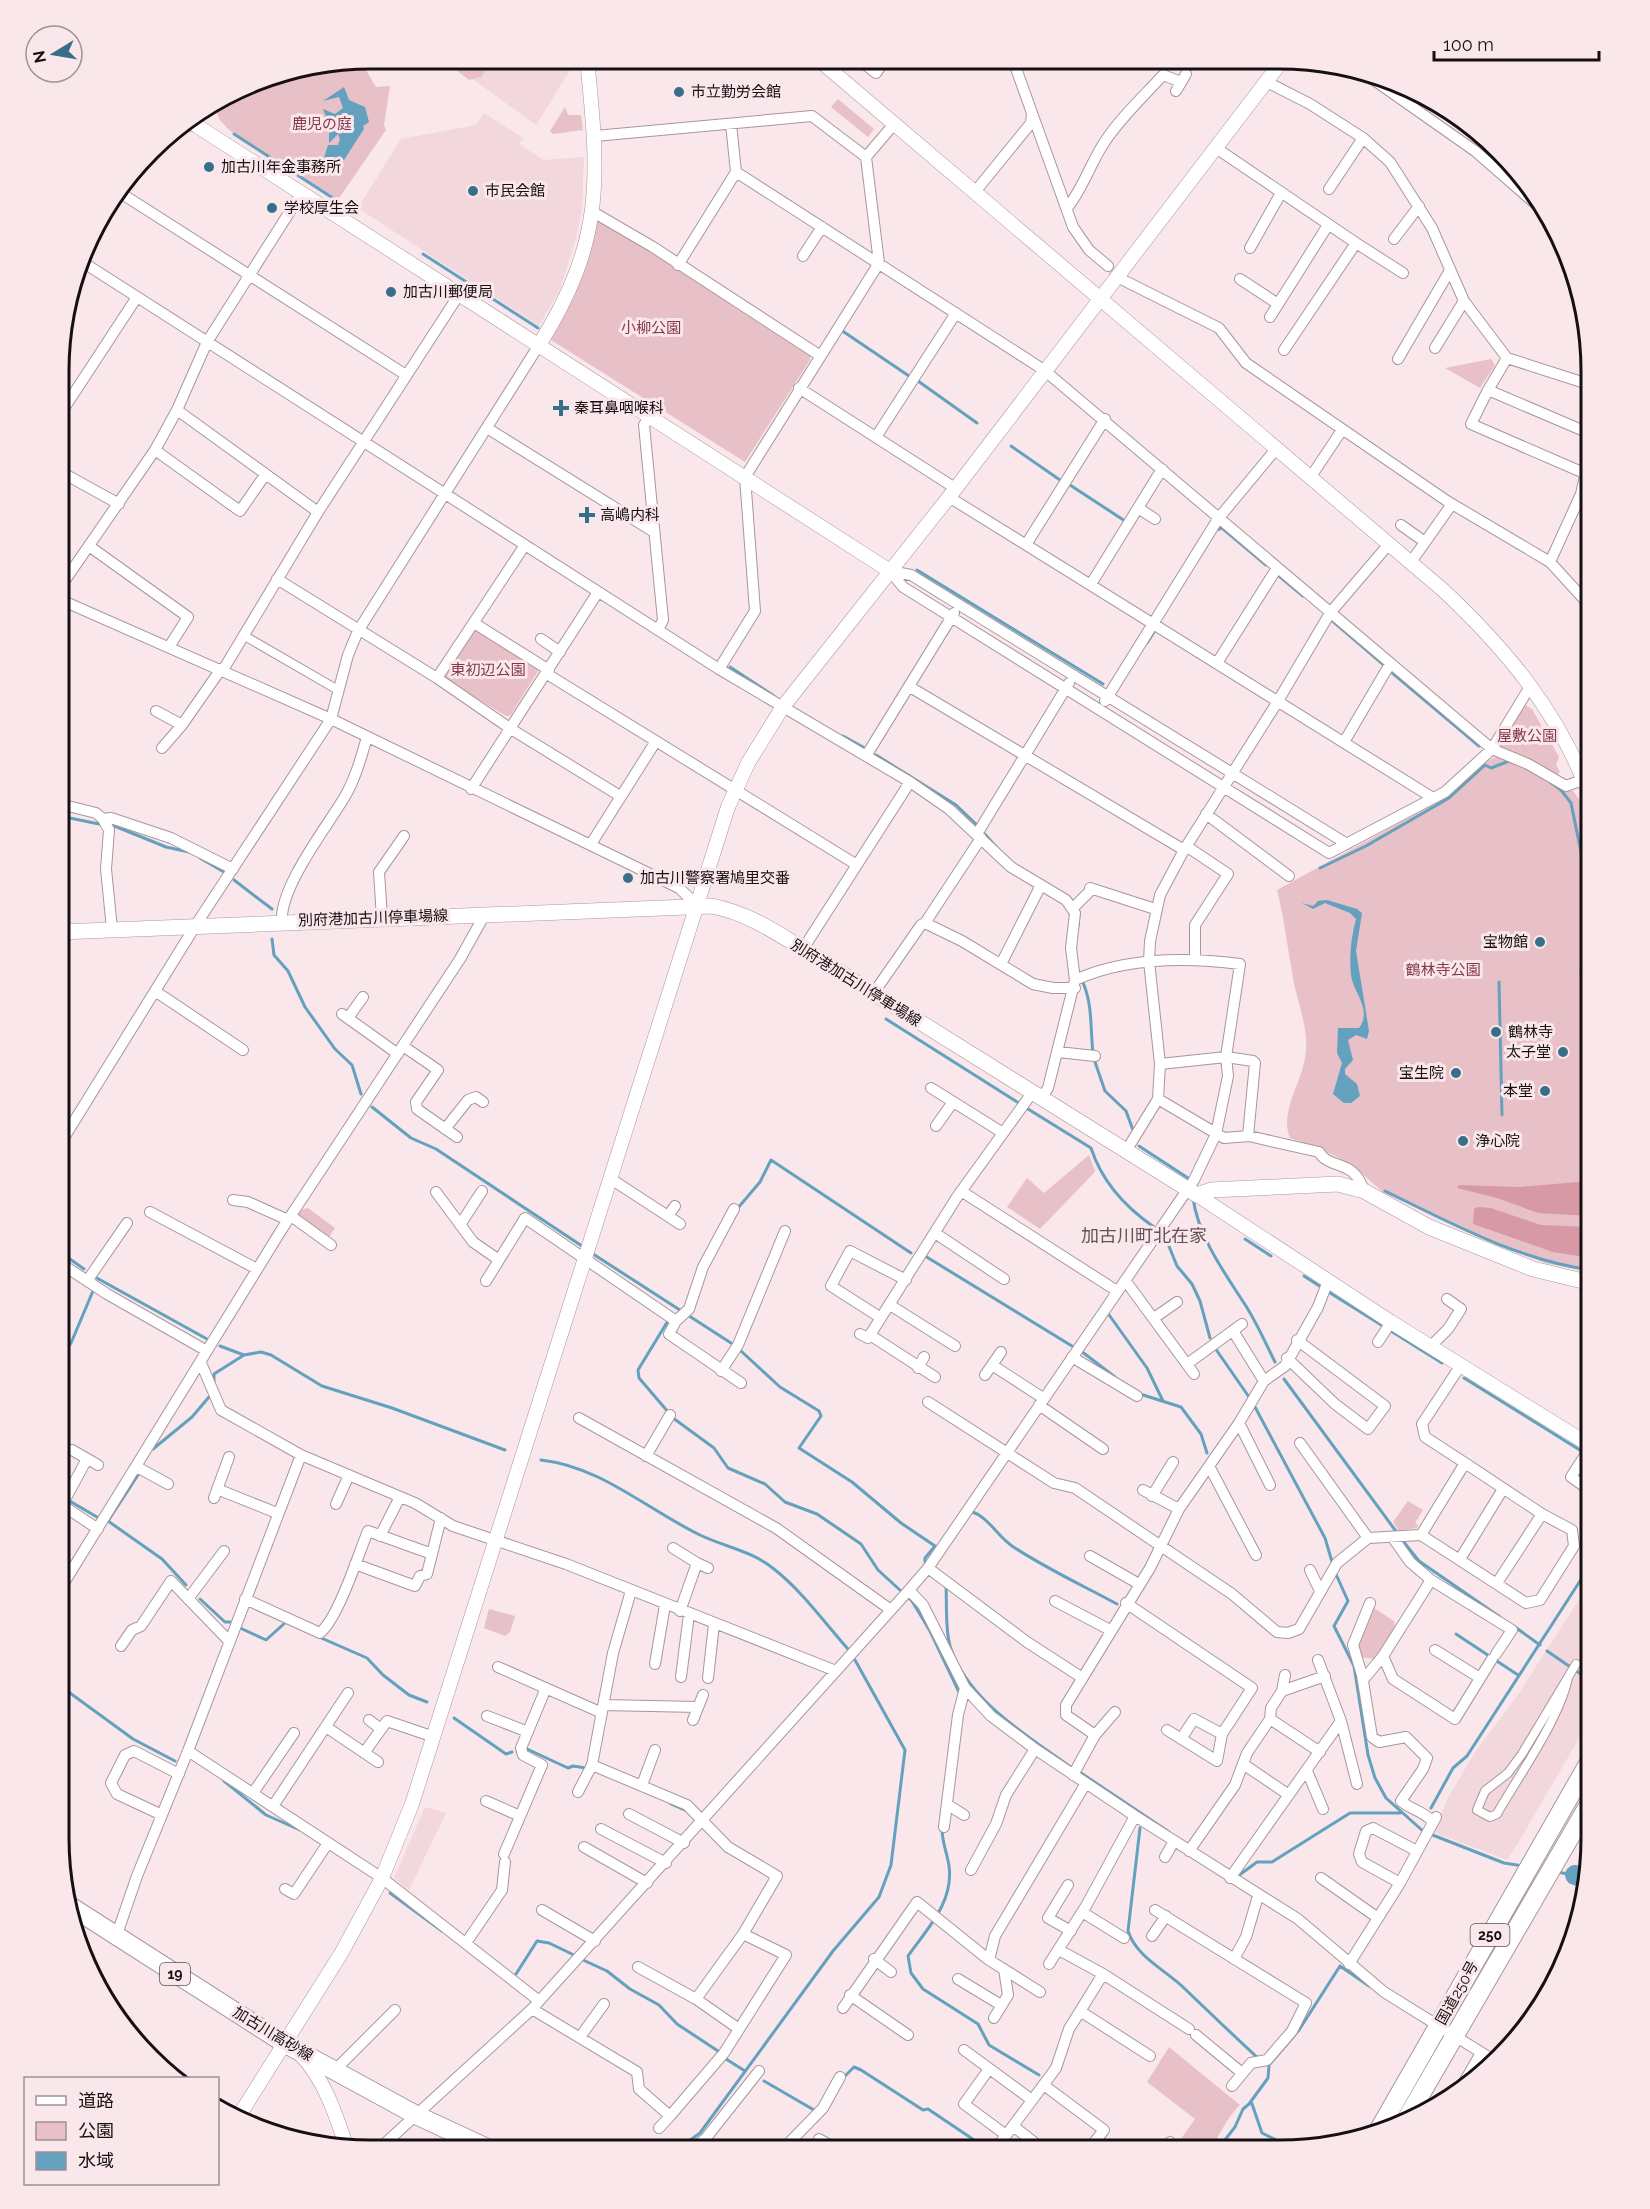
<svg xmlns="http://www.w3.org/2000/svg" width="1650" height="2209" viewBox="0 0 1650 2209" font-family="Raleway,'Noto Sans JP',sans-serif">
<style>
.built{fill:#f2d7dc}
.green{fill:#e8c0c8}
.forest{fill:#d799a6}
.water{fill:#64a1bf}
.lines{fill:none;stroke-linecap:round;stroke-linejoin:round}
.stream{stroke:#64a1bf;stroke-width:3}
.river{stroke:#64a1bf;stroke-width:20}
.pedestrian-casing{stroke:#a8979a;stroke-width:10}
.minor-casing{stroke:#a8979a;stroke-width:12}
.tertiary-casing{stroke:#a8979a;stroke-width:15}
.secondary-casing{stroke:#a8979a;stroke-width:16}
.primary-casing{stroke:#a8979a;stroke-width:20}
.trunk-casing{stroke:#a8979a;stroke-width:20}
.pedestrian{stroke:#fff;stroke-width:8}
.minor{stroke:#fff;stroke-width:10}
.tertiary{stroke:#fff;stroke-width:14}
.secondary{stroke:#fff;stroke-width:15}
.primary{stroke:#fff;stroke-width:18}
.trunk{stroke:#fff;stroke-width:18}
.poi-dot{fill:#376f89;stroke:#fae7eb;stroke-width:2}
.labels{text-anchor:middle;stroke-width:6;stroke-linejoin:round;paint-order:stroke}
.shield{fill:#fae7eb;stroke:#5a5052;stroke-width:1.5}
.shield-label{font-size:14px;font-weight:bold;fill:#161011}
.poi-label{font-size:15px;fill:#161011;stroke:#fae7eb;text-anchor:start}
.park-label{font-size:15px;fill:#84384d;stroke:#fae7eb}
.street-label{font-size:15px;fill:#161011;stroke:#fae7eb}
.quarter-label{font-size:18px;fill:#625356;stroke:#fae7eb}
.rim{fill:none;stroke:#161011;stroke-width:3}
</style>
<rect width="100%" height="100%" fill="#fae7eb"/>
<path class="built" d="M445 59H577L536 125Z
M484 113 523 138 519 144 543 160 584 157 582 211 575 242 560 289 539 326 358 208 401 139 476 125Z
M1591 1581V1718L1515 1848 1507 1860 1433 1832 1448 1798 1475 1752 1515 1699Z
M425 1807 446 1813 409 1890 394 1878Z"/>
<path class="green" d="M449 59H483L487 68 481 77 469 80 451 66Z
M360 60 376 87 390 86 384 125 386 130 337 201 229 130 220 120 214 108 270 75Z
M838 99 874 129 868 137 831 107Z
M565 107 568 115H581L583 130 553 134 550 131Z
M601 220 810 355V360L745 462 551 340 565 313 596 222Z
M1491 359 1495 365 1480 388 1445 368Z
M474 628 540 668 510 716H506L445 679V673Z
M1525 705 1532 709 1559 757 1556 765 1560 772 1556 775 1523 756 1497 747Z
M1500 755 1573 791 1582 803 1591 826V1272L1545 1263 1454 1225 1384 1193 1351 1164 1319 1148 1290 1138C1280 1114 1299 1086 1304 1063 1312 1031 1296 1002 1292 972 1287 944 1284 918 1277 890L1447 797 1485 762Z
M1089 1155 1095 1171 1092 1175 1040 1229 1007 1207 1027 1178 1044 1193Z
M308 1208 335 1228 327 1240 296 1218 301 1210Z
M1408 1501 1423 1510 1415 1523 1418 1525 1417 1528 1399 1531 1393 1522Z
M1374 1608 1394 1621 1395 1626 1374 1659 1361 1657 1358 1646Z
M489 1609 515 1616 510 1632 505 1636 484 1628Z
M1169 2047 1240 2105C1227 2117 1220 2135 1210 2150H1173L1195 2119 1147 2082Z"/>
<path class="forest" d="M1591 1181V1216L1538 1213 1497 1198 1457 1188 1459 1185 1519 1187Z
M1478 1207 1491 1208 1541 1225 1591 1227V1258L1553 1252 1473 1224 1474 1209Z"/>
<path class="water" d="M1395 81 1469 123 1514 165 1526 183 1452 122Z
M344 87 349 100 365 107 369 122 363 126 364 129 344 160 334 159 319 174 328 145H338L340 139 338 134 329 143V124L323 109 335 114 343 108 339 97 323 101Z
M1327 900 1357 909 1362 913 1356 951 1369 1031 1367 1039 1356 1035 1348 1040 1353 1060 1345 1069V1074L1357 1084 1360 1096 1351 1103H1344L1333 1094 1342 1063 1337 1053 1338 1028H1359C1373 1009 1353 993 1351 975 1349 955 1351 938 1356 919L1350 913 1325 903 1313 909 1302 903 1313 906 1318 901Z"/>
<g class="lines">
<path class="stream" d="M579 59V60
M234 134 339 202
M423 254 538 328
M841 330 909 376
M918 381 977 423
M1011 446 1060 480
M1070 485 1125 521
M1216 530 1222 528 1266 565
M917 570 1103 684
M1279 576 1303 596
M1329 618 1385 666
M1147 643 1154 632
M730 667 774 696
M1390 671 1479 746
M843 736 863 747
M876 755 956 805 978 826
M1550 782 1561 790 1571 803 1589 891 1590 912 1581 972 1591 974
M60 816 99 824
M112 825 166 847 189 852
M982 831 999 850
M200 858 224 872
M1320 868 1366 846 1449 798 1485 765 1491 768 1509 761 1512 762
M234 880 272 909
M1078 926 1079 912
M272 939 274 955 288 971 305 1007 335 1049 352 1065 361 1094
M1082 980C1093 1004 1090 1027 1093 1053
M1499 982 1502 1115
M886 1019 1022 1105
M1094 1059 1105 1091 1126 1111 1133 1130
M372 1107 411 1138 436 1149 585 1248
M1028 1109 1091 1148C1102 1182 1125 1207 1154 1227
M1139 1146 1191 1180
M1385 1191C1451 1223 1518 1260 1591 1270
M1193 1198C1198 1236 1224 1272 1244 1303 1256 1321 1265 1342 1275 1362
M737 1209 760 1182 771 1160 911 1253
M1164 1234 1177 1266 1192 1284 1200 1301 1210 1338
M1245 1239 1271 1256
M60 1252 84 1269
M590 1252 731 1343
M924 1257 925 1256 1072 1346
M1304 1276 1321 1287
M95 1277 207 1339
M1327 1291 1442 1363
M1107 1312 1147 1368 1163 1401
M220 1346 244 1355 261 1352 271 1355 322 1386 392 1408 505 1450
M1215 1348 1249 1397
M741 1351 780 1387 819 1411 821 1416 799 1448 852 1482 901 1523 935 1546 925 1558V1562
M1081 1351 1115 1377
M59 1359 71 1343 93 1291
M1464 1378 1591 1457
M1284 1379 1398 1534
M214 1385V1374L244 1355
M1140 1394 1181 1407 1201 1434 1207 1453
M1255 1407 1325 1538 1333 1565
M669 1413 639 1378 638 1370 669 1319
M673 1418 714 1448 728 1468 765 1484 785 1502 817 1514 861 1544 878 1570 912 1601 930 1631 959 1692
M153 1449 192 1417 209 1397
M541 1460C602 1467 646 1509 700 1535 725 1547 752 1551 774 1569 803 1592 824 1622 848 1649
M138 1475 108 1521 162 1559 186 1585
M68 1500 97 1517
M970 1511C989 1517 996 1535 1012 1546 1045 1568 1082 1585 1117 1604
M1402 1540 1419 1561 1500 1617
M1335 1572 1348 1601 1334 1626 1354 1666 1368 1755 1375 1778 1386 1798 1424 1832
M946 1586C947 1605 945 1627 950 1646 967 1701 1028 1736 1072 1768
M200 1599 225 1622H230
M238 1627 266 1640 286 1622
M1515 1627 1540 1645
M1456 1634 1518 1675
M319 1637 367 1658 383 1675 409 1695 427 1702
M1547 1651 1591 1681
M59 1685 133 1739 175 1761
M454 1718 506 1754 512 1752
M527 1749 568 1768 573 1766 586 1768
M1081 1773 1169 1832
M224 1781 266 1815 300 1830
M671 1804 687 1811
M1431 1808 1453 1768 1467 1756 1591 1564
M1140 1828 1128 1931C1137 1958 1166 1970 1185 1989 1210 2013 1234 2036 1259 2059
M942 1829C942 1842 947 1853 949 1866 954 1902 927 1929 908 1956L911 1973 923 1989 978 2024 989 2045 1039 2075
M1430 1834 1504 1863 1523 1866
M1556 1872 1575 1875
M1238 1876 1257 1862H1272L1350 1813H1400
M390 1893 442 1931
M583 1960 607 1971 630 1989 659 2005 677 2024 718 2051
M516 1974 537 1941 549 1943 576 1956
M726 2059 745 2071
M844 2077 854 2067 861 2070 923 2110 928 2109 989 2150
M764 2081 814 2110
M1251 2101 1262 2133 1294 2149
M678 2149 700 2133 833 1951 879 1897 891 1865 905 1750 855 1660
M1217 2150 1235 2127 1243 2109 1249 2104 1268 2078 1269 2065 1299 2030 1340 1966 1369 1986"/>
<path class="river" d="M1575 1875 1587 1878"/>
<g class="pedestrian-casing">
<path id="pedestrian" d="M243 635 338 690
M1568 1678C1559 1720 1519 1775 1497 1814L1490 1817 1477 1810 1485 1791 1508 1773 1522 1754 1576 1664"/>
</g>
<g class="minor-casing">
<path id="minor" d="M860 60 876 73 885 60
M1364 73 1475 151 1545 212
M1267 82 1310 104 1363 138 1390 162 1432 228 1464 301 1507 358 1591 385
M1176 91 1186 74
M1032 113 1073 227 1089 250 1108 266
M731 124 736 172
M185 125 197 126
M595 136 812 116 866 157 879 263 745 477 755 611 719 669
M1216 148 1356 243 1284 350
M866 157 894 124
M1329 189 1363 138
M119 192 406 375
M974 193 1031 123 1032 113 1013 60
M1067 208C1083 189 1090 164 1104 143 1120 118 1143 97 1163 75L1181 82
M593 212 653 247 819 355
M97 224 110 203
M1394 239 1419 206
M1356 243 1403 273
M1250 248 1281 193
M803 256 822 227
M84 263 719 669 910 782 949 809 1011 867 1066 900 1075 913 1071 948 1075 980
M678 265 736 172 1044 370 1492 749 1528 764 1566 786 1588 778V764L1591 758
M1115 276 1219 328 1246 363 1447 501 1550 562 1591 607
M1240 279 1278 304
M1270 317 1328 225
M1435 348 1464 301
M1507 358 1488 390 1591 434
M1398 359 1449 272
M1585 382 1591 365
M799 388 955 488
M1488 390 1471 424 1584 473
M177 410 318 512
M61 413 137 297
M649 417 644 425 663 620 658 630
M487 428 654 532
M876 437 956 313
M155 450 240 511 265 475
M61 472 119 504
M1310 478 1342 430
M949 497 1433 798
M1138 508 1155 519
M1401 525 1425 542
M1027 543 1105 419
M89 546 188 617 169 647
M1411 562 1452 504
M1550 562 1581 494 1591 449
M890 571 903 587 1329 853 1445 792 1492 749 1531 685
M890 571 911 575 1347 844
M277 579 437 678 511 729 620 796
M1091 584 1162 469
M61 586 155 450 177 410 207 342 301 194
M1579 593 1591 586
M61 600 331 719 679 888 698 906
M474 623 549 670
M541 639 560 652
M1217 663 1277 568
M223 670 318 512 460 293
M547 674 857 865
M437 678 525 545
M910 687 1184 850
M1105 701 1218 519 1276 449
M156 711 182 725
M1344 742 1390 664
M162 748 182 725 221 669
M866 756 954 613
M471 789 598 592
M60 804 96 813 103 819 109 830 106 869 112 929
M1206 814 1289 876
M103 819 111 818 171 838 233 869
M977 834 1069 683
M591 844 656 741
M1186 846 1228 874 1195 925V958
M1090 888 1155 909
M1072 909 1092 889
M382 918 379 872 404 836
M282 922C279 888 326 828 344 798 355 780 361 758 367 737
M925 923 962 941 1033 984 1053 988H1075
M803 949 910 782
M1001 964 1041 885
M155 991 243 1050
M873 994 921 925 925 923 981 838
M342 1014 398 1054
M348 1018 363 997
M403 1046 438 1070 416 1102 417 1109 457 1137
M1058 1052 1095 1056
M1160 1064 1226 1057 1253 1061 1255 1063 1248 1136
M931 1088 1003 1133
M1158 1099 1224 1138 1249 1136 1319 1152C1329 1170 1354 1158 1364 1191
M936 1126 953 1102
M445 1129 468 1100 476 1097 483 1102
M60 1144 199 920 331 719 348 655 358 631 539 345
M1126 1151 1158 1099 1160 1064 1149 961 1150 941 1160 895 1184 850 1278 701 1330 613 1389 544
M611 1179 680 1224
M961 1191 1117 1291
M436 1192 473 1242 499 1260
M233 1200 248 1202 288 1220
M150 1212 257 1269
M291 1216 331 1245
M668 1216 675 1206
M460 1225 482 1191
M935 1233 1004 1279
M60 1263 107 1294 207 1351
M1125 1280 1194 1374
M87 1281 127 1223
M486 1281 525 1218 676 1321 669 1334 741 1383
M890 1305 955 1346
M881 1318 831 1286 850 1251 906 1280
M1154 1318 1177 1302
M676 1321 689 1309 703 1267 734 1209
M1233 1331 1264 1381
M860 1334 868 1338 870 1335 935 1377
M870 1335 957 1197 1032 1093
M1378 1342 1391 1322
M1431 1346 1448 1329 1461 1309 1447 1299
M1072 1357 1137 1396
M1287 1358 1335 1404 1368 1429 1385 1406 1297 1340
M201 1363 221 1410 301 1455 415 1503 453 1526 566 1564 836 1671
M1187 1364 1242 1324
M992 1365 1043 1398
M918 1368 924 1357
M721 1371 738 1345 785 1231
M985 1375 1001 1352
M928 1402 1054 1483 1075 1488 1232 1594 1277 1632 1288 1633 1299 1629 1337 1563 1368 1538 1421 1535 1465 1463 1425 1437 1422 1424 1461 1365
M1039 1405 1103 1449
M579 1418 776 1528 891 1610
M1239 1423 1270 1485
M1300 1443 1368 1538
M1591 1446 1571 1477 1591 1491
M72 1450 98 1465
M646 1456 670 1415
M87 1459 62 1505 98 1529
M1209 1466 1256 1555
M137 1467 168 1484
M217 1489 277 1513
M1143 1490 1179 1509
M1152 1496 1173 1462
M214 1498 229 1457
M336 1504 349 1475
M1421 1535 1526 1603 1540 1600 1574 1546 1572 1530 1542 1514 1465 1463
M380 1536 400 1497
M1393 1538 1410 1562 1431 1580 1512 1630 1496 1654
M673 1548 697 1563
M1090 1556 1139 1584
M1460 1559 1503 1489
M355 1564 415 1586 420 1576 427 1574 441 1518
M928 1568 1027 1642 1081 1677
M1310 1570 1320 1591
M1431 1580 1383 1656 1393 1679 1455 1719 1492 1659
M1497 1583 1542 1514
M909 1590 923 1605 965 1688 991 1716 1035 1749 1135 1816 1298 1919 1384 1992 1495 2061
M59 1591 282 1229 460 959 485 914
M631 1591 613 1653 592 1765 687 1805 728 1847 777 1876 743 1934 696 1999
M188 1599 224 1551
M245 1599 320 1633C339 1617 358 1555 368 1531L432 1554
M1055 1601 1110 1630
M1126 1603 1252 1688 1222 1734 1217 1761 1167 1730
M1370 1603 1353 1645 1362 1675 1372 1737 1379 1742 1406 1737 1427 1758 1423 1769 1401 1801C1411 1810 1424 1811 1433 1822
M680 1611 697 1563 708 1568
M121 1646 132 1630 141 1626 171 1581 229 1641
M1435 1650 1480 1678
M1318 1660 1341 1721 1357 1784
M655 1664 665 1605
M498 1667 602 1713
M681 1677 689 1614
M708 1678 714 1624
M1363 1680 1383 1656
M1282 1691 1285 1675
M603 1705 698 1707
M487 1716 528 1732
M1270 1719 1320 1752
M369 1720 381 1729
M693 1720 703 1695
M326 1727 378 1762
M1095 1735 1115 1712
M1181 1739 1194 1719 1222 1734
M188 1751 382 1878 538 2000
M364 1753 387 1721 434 1737
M1243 1764 1289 1795
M1307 1771 1323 1809
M1073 1775 1095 1735 1066 1715V1705L1150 1568 1179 1509 1239 1423 1264 1381 1285 1366 1318 1307 1328 1281
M642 1785 655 1750
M578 1792 592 1765
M253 1793 294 1733
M486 1801 520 1816
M948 1805 964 1815
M273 1806 348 1693
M629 1814 684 1843
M162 1815 117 1794 111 1783 125 1755 134 1751 179 1774
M944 1827 958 1715 965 1688
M601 1829 666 1863
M584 1847 647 1883
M1189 1851 1235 1785 1247 1753 1270 1719 1271 1708 1282 1691 1325 1676
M504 1854 542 1765 523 1755 521 1748 546 1688
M1165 1857 1174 1841
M971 1870 996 1824 1006 1795 1035 1749
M1230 1878 1341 1721
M1321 1878 1378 1918
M1400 1883 1362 1862 1359 1854 1366 1831 1373 1828 1417 1851
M1068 1885 1048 1918 1071 1931
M285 1889 294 1894 328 1843
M542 1910 595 1941
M1155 1910 1306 2003 1292 2031 1267 2060 1251 2063 1232 2086
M1082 1912 1124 1938
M74 1932 84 1915
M1152 1936 1166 1916
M116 1937 137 1876 188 1751 301 1455
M466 1943 502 1890 505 1862
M1059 1950 1103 1974 1189 2029
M874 1959 891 1972
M1234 1959 1246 1937 1258 1896
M989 1960 995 1936 1086 1783
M1049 1964 1086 1906 1135 1816
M1349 1964 1400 1883 1436 1817
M638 1967 696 1999 739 2029
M958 1979 1001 2005
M850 1995 908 2035
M843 2008 917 1902 989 1960 1040 1992
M532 2009 637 2072 639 2089 670 2116 724 2053 786 1955 743 1934
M1080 2011 1150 2056
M994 2018 1008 1995 1004 1969
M1196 2035 1242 2073
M580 2037 604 2004
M964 2050 1032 2100
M989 2069 964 2104 1006 2135
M335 2070 395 2010
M1045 2086 1104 2130 1088 2150
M1460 2089 1481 2053
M1013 2126 1044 2150
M659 2128 670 2116
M819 2139 837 2149
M380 2148 532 2009 909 1590 928 1568 1194 1180 1216 1134 1228 1076 1226 1057 1240 964C1186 957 1126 957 1075 980L1048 1088 1041 1098
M693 2149 706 2138 759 2071
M783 2149 823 2108 840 2077
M995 2150 1056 2068 1069 2029 1103 1974
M1165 2150 1170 2142"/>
</g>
<g class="tertiary-casing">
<path id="tertiary" d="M819 60 1443 590C1509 652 1559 713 1591 798
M197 126 890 571
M539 345C605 240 599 178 587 59
M1197 1195 1391 1322 1591 1446
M301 2055C325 2080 336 2116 347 2148
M237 2119 342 1952 382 1878 412 1804 728 807 748 763 782 708 949 497 1282 61"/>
</g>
<g class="secondary-casing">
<path id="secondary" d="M60 932 712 906C747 913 774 931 803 949L1197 1195 1211 1190 1338 1184 1364 1191 1429 1227 1533 1269 1591 1283"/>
</g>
<g class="primary-casing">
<path id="primary" d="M67 1904 284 2043 416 2115 487 2148"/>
</g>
<g class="trunk-casing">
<path id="trunk" d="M1404 2123 1591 1801
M1377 2133 1591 1759"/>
</g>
<use href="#pedestrian" class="pedestrian"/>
<use href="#minor" class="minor"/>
<use href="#tertiary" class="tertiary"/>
<use href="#secondary" class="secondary"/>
<use href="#primary" class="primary"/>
<use href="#trunk" class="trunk"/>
</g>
<g class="poi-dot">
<circle cx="679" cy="92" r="6"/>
<circle cx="209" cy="167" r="6"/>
<circle cx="473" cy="191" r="6"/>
<circle cx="272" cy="208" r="6"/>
<circle cx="391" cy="292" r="6"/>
<path d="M558 399h6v6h6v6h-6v6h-6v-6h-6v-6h6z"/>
<path d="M584 506h6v6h6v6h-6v6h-6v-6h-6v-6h6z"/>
<circle cx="628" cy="878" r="6"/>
<circle cx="1540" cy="942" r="6"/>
<circle cx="1496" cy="1032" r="6"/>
<circle cx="1563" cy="1052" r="6"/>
<circle cx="1456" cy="1073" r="6"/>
<circle cx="1545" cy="1091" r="6"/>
<circle cx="1463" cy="1141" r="6"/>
</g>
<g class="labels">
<g class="shield">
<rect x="1470.5" y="1924" width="39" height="22" rx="4.5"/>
<rect x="160" y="1963" width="30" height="22" rx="4.5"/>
</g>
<g class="shield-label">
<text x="1490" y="1940">250</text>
<text x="175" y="1979">19</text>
</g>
<g class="poi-label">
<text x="691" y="97">市立勤労会館</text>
<text x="221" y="172">加古川年金事務所</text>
<text x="485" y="196">市民会館</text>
<text x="284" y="213">学校厚生会</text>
<text x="403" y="297">加古川郵便局</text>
<text x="574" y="413">秦耳鼻咽喉科</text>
<text x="600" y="520">高嶋内科</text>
<text x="640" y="883">加古川警察署鳩里交番</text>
<text x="1528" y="947" text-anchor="end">宝物館</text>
<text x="1508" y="1037">鶴林寺</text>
<text x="1551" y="1057" text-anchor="end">太子堂</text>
<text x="1444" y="1078" text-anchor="end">宝生院</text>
<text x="1533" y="1096" text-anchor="end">本堂</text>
<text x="1475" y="1146">浄心院</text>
</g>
<g class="park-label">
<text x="322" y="129">鹿児の庭</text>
<text x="651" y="333">小柳公園</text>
<text x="488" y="675">東初辺公園</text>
<text x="1527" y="741">屋敷公園</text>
<text x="1443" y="975">鶴林寺公園</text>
</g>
<g class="street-label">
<text transform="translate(373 918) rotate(-2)" y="5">別府港加古川停車場線</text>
<text transform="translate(856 983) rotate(32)" y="5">別府港加古川停車場線</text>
<text transform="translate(1457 1993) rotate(-61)" y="5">国道250号</text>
<text transform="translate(273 2034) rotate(31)" y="5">加古川高砂線</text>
</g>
<g class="quarter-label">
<text x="1144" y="1242">加古川町北在家</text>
</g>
</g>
<path d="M0 0H1650V2209H0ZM371 69H1279A302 302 0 0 1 1581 371V1838A302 302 0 0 1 1279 2140H371A302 302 0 0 1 69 1838V371A302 302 0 0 1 371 69Z" fill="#fae7eb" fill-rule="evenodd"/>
<path class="rim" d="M371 69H1279A302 302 0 0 1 1581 371V1838A302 302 0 0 1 1279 2140H371A302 302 0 0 1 69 1838V371A302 302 0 0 1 371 69Z"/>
<rect x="24" y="2077" width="195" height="108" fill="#fae7eb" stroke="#9f9194" stroke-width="1.5"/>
<rect x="36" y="2096" width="30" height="9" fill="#ffffff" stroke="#9f9194" stroke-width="1.5"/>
<text x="78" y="2107" font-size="18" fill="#161011">道路</text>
<rect x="36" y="2122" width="30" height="18" fill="#e8c0c8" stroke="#9f9194" stroke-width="1.5"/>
<text x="78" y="2137" font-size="18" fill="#161011">公園</text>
<rect x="36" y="2152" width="30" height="18" fill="#64a1bf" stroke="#9f9194" stroke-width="1.5"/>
<text x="78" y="2167" font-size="18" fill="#161011">水域</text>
<g transform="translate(54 54) rotate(259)"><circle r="28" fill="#fae7eb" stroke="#9f9194" stroke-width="1.5"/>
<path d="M0-4.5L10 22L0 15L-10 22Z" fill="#376f89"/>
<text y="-9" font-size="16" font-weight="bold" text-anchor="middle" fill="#161011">N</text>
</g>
<path d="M1434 51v9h165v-9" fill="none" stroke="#161011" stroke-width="3"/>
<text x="1443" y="51" font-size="18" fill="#161011" stroke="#fae7eb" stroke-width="4.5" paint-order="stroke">100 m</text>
</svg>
